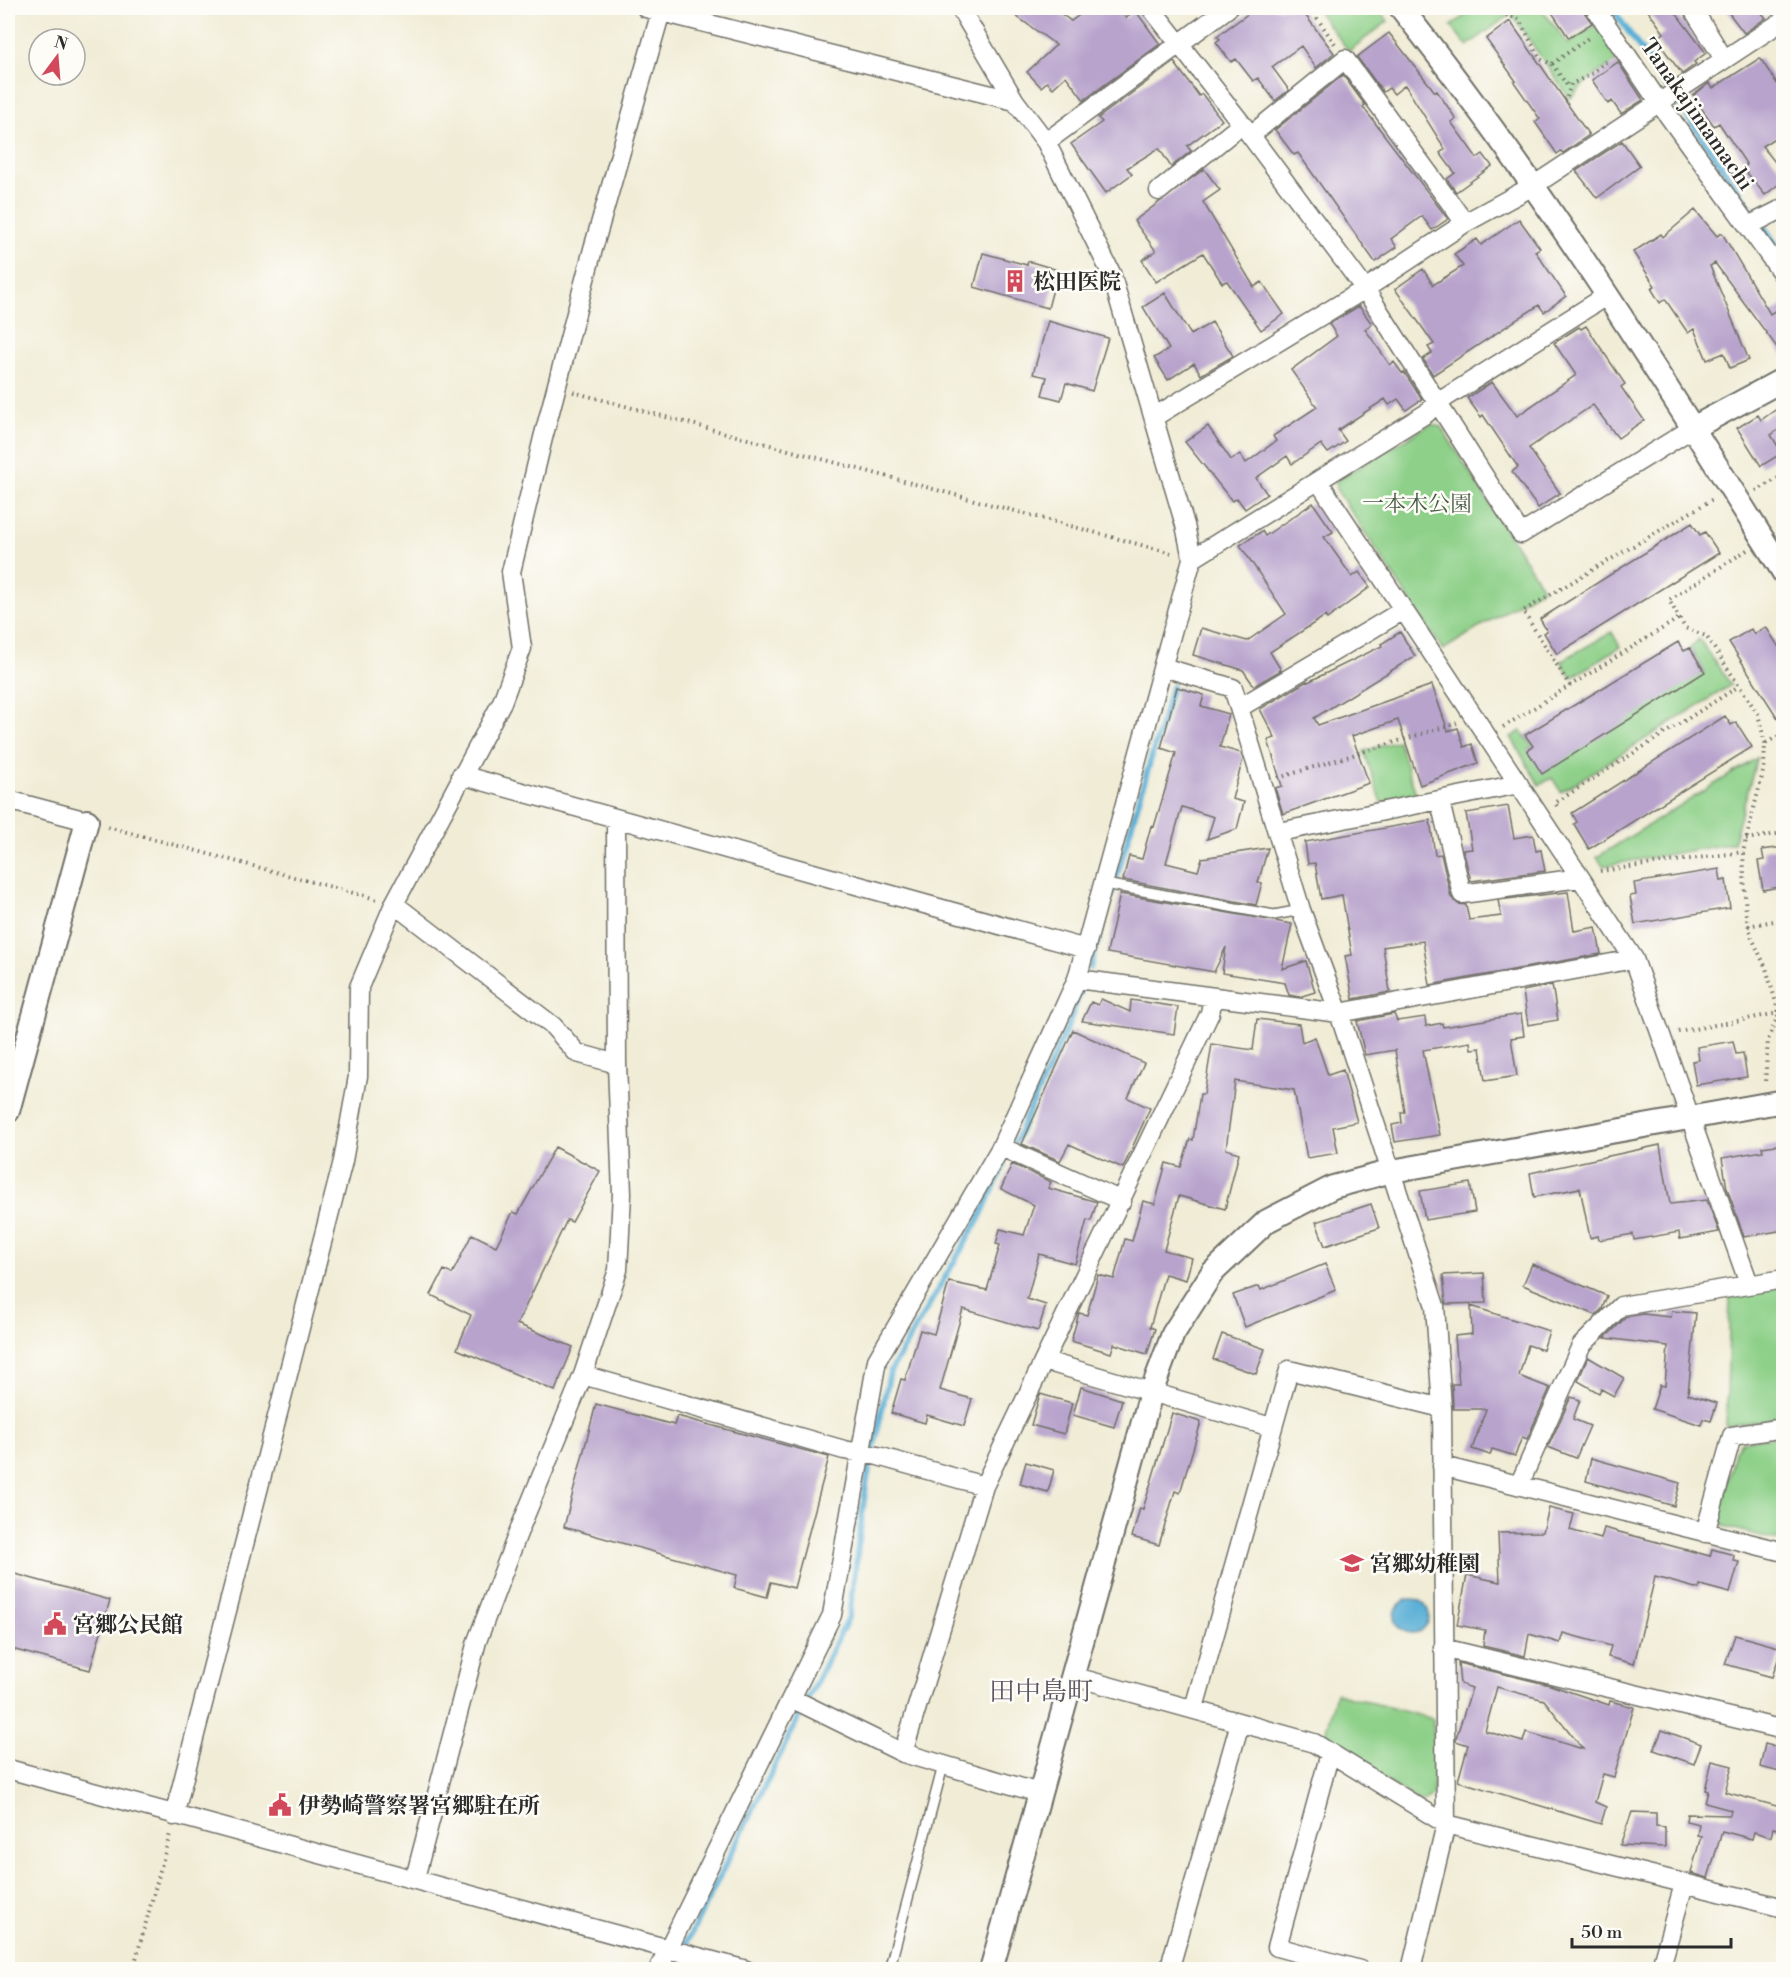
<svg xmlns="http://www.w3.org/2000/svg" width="1791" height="1977" viewBox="0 0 1791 1977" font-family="'Libre Bodoni','Noto Serif JP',serif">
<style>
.green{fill:#8ed089;stroke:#5c7e5a;stroke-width:1.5}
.water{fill:#59afd6;stroke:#426d80;stroke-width:1.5}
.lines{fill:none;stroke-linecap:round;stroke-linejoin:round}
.stream{stroke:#59afd6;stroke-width:6}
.building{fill:#b8a3cc;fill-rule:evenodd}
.service-casing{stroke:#706f67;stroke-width:12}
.minor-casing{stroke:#706f67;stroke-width:21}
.tertiary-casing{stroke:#706f67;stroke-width:26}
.path{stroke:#706f67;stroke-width:4;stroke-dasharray:1.5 4.5;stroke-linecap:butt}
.service{stroke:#fff;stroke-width:9}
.minor{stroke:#fff;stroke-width:18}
.tertiary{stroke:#fff;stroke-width:22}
.labels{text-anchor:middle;stroke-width:5;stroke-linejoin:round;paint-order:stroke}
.street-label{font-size:22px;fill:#2b2b2b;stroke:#fdfcf7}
.poi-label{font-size:22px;font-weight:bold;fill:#2b2b2b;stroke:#fdfcf7;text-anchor:start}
.park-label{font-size:22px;fill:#495d47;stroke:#fdfcf7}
.quarter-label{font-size:26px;fill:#5c5563;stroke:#fdfcf7}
</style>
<rect width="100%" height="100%" fill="#fdfcf7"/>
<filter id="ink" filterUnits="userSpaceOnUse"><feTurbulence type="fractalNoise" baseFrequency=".0167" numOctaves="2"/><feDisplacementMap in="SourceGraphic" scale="12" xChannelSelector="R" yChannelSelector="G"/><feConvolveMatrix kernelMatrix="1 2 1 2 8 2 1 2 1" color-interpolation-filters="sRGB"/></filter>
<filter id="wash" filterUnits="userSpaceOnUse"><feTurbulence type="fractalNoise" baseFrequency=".008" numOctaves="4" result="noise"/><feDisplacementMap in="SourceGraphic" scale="24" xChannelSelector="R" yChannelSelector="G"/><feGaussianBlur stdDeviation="1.35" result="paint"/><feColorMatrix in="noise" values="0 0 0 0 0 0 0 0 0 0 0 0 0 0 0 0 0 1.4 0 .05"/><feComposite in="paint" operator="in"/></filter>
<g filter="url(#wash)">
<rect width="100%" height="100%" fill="#f0ecd6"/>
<path class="green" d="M1324 8H1378L1388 21 1349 51 1318 12Z
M1475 8H1541L1568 44 1597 24 1620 58 1587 81 1570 99 1511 14 1467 46 1451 26Z
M1431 424 1441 427 1543 588 1443 650 1336 489V481Z
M1612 632 1620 647 1571 678 1561 661Z
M1699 639 1731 685 1561 792 1552 778 1539 785 1511 737 1521 731 1533 746 1527 750 1705 672 1690 648Z
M1398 741 1417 797 1381 803 1364 751Z
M1757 758 1733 843 1603 866 1597 857Z
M1783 1286V1417L1726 1426 1730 1296Z
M1783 1435V1542L1724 1526 1719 1519 1735 1451 1741 1442Z
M1336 1693 1433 1719V1795L1422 1803 1323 1742Z"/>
<path class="water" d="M1395 1616a17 17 0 1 1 34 0a17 17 0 1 1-34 0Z"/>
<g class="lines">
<path class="stream" d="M1612 8 1784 256
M1090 968 1172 687
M1015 1142 1068 1026 1080 993
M673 1970 849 1616 866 1484 890 1372 979 1219 1004 1165"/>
</g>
<g id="blocks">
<path class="building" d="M1005 8H1053L1071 21 1089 8H1118L1126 18 1135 10 1160 44 1084 100 1066 76 1053 88 1047 82 1041 87 1027 72 1056 45Z
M1256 8H1300L1334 53 1316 68 1301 46 1272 67 1289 90 1275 101 1258 78 1253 81 1236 59 1231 62 1216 42 1220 39 1217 36Z
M1549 8H1581L1592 23 1569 38Z
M1646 8H1672L1706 53 1694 62 1696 64 1682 74 1656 39 1664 33Z
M1725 8H1758L1766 18 1744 33Z
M1510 21 1589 135 1563 153 1561 151 1557 154 1535 122 1540 119 1514 82 1516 81 1486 39Z
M1389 33 1435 92 1437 91 1456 119 1451 122 1477 158 1483 154 1492 166 1456 192 1447 179 1455 173 1440 153 1445 149 1405 85 1394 94 1389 88 1383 92 1357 57Z
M1760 58 1784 94V132L1762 146 1784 173V180L1765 195 1743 168 1747 165 1719 123 1714 126 1693 96 1709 83 1713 88Z
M1174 62 1199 96 1202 94 1222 120 1187 146 1191 151 1171 167 1159 148 1127 168 1132 174 1106 193 1071 144 1102 122 1098 118Z
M1618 62 1643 100 1621 114 1612 101 1608 104 1592 80Z
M1343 75 1365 105 1363 107 1448 219 1432 230 1422 216 1391 239 1397 247 1375 262 1298 153 1294 155 1275 130Z
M1622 141 1640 166 1597 198 1576 171Z
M1204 169 1220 190 1203 202 1254 287 1262 282 1284 314 1261 330 1227 281 1222 283 1203 253 1156 282 1142 260 1156 251 1134 221Z
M1695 210 1717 236 1722 233 1770 314 1784 305V357L1715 263 1710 266 1749 360 1730 368 1724 353 1707 360 1694 329 1688 333 1665 299 1660 303 1651 288 1655 286 1633 252 1661 234 1663 237Z
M1519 219 1540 248 1535 251 1566 296 1544 312 1539 305 1433 375 1423 359 1432 353 1428 347 1434 344 1395 289 1423 269 1433 285 1463 266 1454 254 1477 239 1481 245Z
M983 253 1027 265 1028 261 1058 270 1048 308 974 287Z
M1165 293 1191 335 1212 322 1233 356 1201 375 1194 363 1168 380 1154 358 1169 349 1143 307Z
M1359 306 1372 324 1365 329 1390 365 1394 362 1402 373 1404 372 1422 399 1406 410 1398 399 1389 405 1385 399 1338 430 1346 441 1328 453 1321 444 1292 464 1287 456 1256 478 1267 494 1245 509 1237 498 1232 501 1185 442 1208 426 1231 460 1240 454 1246 463 1276 441 1273 436 1317 407 1291 370 1337 336 1329 324Z
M1048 321 1108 338 1092 391 1066 383 1061 400 1042 395 1047 377 1033 374Z
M1586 326 1625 384 1621 387 1644 420 1618 438 1593 405 1529 448 1560 493 1538 508 1512 472 1518 467 1483 415 1481 417 1467 398 1492 382 1517 416 1576 375 1554 343 1579 327 1581 329Z
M1784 404V426L1771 435 1782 453 1761 466 1737 428 1758 415 1761 420Z
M1313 503 1333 532 1324 537 1352 577 1359 572 1370 587 1327 619 1325 616 1270 652 1281 670 1254 686 1243 670 1193 655 1201 628 1247 641 1286 614 1240 545 1262 531 1265 536Z
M1692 523 1700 535 1705 532 1719 553 1557 654 1544 633 1547 631 1540 619Z
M1766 627 1784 655V728L1729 642 1751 629 1754 634Z
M1400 632 1415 656 1314 718 1318 725 1432 685 1448 731 1458 728 1464 747 1472 744 1478 763 1420 785 1398 720 1352 736 1369 783 1283 814 1275 788 1282 786 1268 740 1275 738 1260 709 1307 681 1308 682 1382 646 1381 644Z
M1678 642 1684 651 1690 648 1705 672 1542 774 1527 750 1533 746 1525 735Z
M1177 687 1204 695 1201 706 1229 714 1220 747 1241 753 1243 759 1232 799 1244 802 1237 829 1207 839 1214 817 1182 807 1166 863 1198 871 1202 858 1268 848 1258 883H1262L1256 905 1123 880 1129 856 1142 859 1151 826 1154 827 1176 753 1161 748Z
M1725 716 1731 725 1736 722 1752 747 1589 849 1574 824 1577 822 1572 813Z
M1508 806 1514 838 1533 835 1536 851 1541 850 1545 871 1471 881 1463 850 1472 849 1466 813Z
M1430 820 1435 855 1441 854 1451 897 1458 904 1466 905 1469 920 1501 916 1498 900 1568 892 1574 931 1596 927 1601 954 1430 985 1423 941 1383 947 1390 992 1353 999 1345 956 1352 955 1342 895 1321 899 1315 863 1308 864 1305 842Z
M1784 847V886L1763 890 1758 861 1764 860 1762 850Z
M1719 869 1721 881 1726 880 1730 908 1635 924 1630 896 1636 895 1634 883Z
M1120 894 1292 924 1282 969 1306 961 1315 992 1299 997 1289 995 1285 983 1222 973 1226 947 1214 972 1107 953Z
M1552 985 1558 1020 1528 1025 1523 991Z
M1101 999 1130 1012 1131 1000 1178 1007 1174 1034 1082 1021 1091 1002 1098 1005Z
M1394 1014 1397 1021 1425 1017 1426 1026 1442 1023 1443 1027 1521 1014 1524 1036 1511 1038 1517 1076 1485 1081 1480 1048 1471 1049 1470 1042 1423 1050 1440 1135 1395 1142 1392 1125 1402 1123 1401 1113 1405 1112 1395 1050 1365 1055 1357 1021Z
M1257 1019 1299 1024 1302 1042 1315 1037 1328 1075 1343 1070 1357 1122 1333 1127 1338 1153 1307 1158 1294 1090 1235 1081 1226 1149 1239 1153 1225 1209 1179 1196 1164 1250 1192 1258 1186 1280 1165 1274 1150 1327 1155 1329 1147 1354 1114 1344 1111 1353 1071 1341 1079 1313 1087 1315 1098 1275 1114 1279 1125 1239 1132 1241 1143 1201 1155 1204 1166 1163 1181 1167 1190 1139 1193 1140 1200 1094H1204L1212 1044 1253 1050Z
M1073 1030 1144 1063 1128 1098 1150 1108 1123 1168 1069 1144 1060 1161 1022 1144Z
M1733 1041 1736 1054 1743 1053 1747 1077 1696 1085 1692 1061 1699 1060 1697 1047Z
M1784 1144V1230L1744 1237 1727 1188 1722 1158 1763 1151 1762 1147Z
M1660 1145 1670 1204 1707 1200 1719 1232 1680 1239 1679 1232 1634 1240 1633 1234 1599 1240 1598 1236 1590 1238 1580 1188 1534 1197 1530 1173Z
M555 1147 600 1171 572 1222 567 1220 517 1324 573 1347 555 1391 457 1349 471 1315 431 1295 444 1270 452 1274 472 1234 496 1246 513 1212 518 1214Z
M1012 1164 1051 1182 1048 1188 1097 1202 1091 1221 1087 1220 1075 1264 1039 1254 1027 1299 1046 1305 1038 1331 963 1309 940 1390 972 1399 964 1426 927 1415 925 1423 891 1413 901 1379 905 1380 920 1330 934 1334 949 1282 987 1290 1000 1245 996 1244 1000 1229 1024 1235 1034 1205 1001 1189Z
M1470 1183 1475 1212 1425 1220 1420 1191Z
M1371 1204 1379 1228 1325 1246 1316 1222Z
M1325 1264 1336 1290 1245 1327 1233 1295 1259 1286 1261 1290Z
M1532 1264 1607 1296 1602 1309 1596 1315 1523 1285Z
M1484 1273 1486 1303 1446 1304 1443 1275Z
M1471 1306 1549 1331 1543 1350 1528 1345 1519 1376 1550 1388 1527 1439 1522 1437 1515 1456 1492 1449 1490 1455 1472 1449 1486 1409H1453L1452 1384H1459L1455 1336 1472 1334Z
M1672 1311 1696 1313 1688 1394 1717 1403 1711 1421 1703 1419 1701 1425 1652 1409 1660 1385 1665 1386 1668 1346 1605 1338 1626 1317 1643 1314 1671 1317Z
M1222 1334 1265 1349 1256 1374 1213 1359Z
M1588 1357 1624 1378 1614 1396 1601 1389 1599 1393 1578 1381Z
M1081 1387 1122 1400 1114 1427 1073 1415Z
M1040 1394 1072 1403 1064 1434 1031 1425Z
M1571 1397 1580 1400 1573 1419 1590 1426 1576 1458 1548 1447Z
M596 1404 674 1425 677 1416 829 1457 794 1588 771 1582 767 1597 734 1588 737 1575 564 1527Z
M1172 1413 1201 1422 1180 1493 1175 1491 1159 1545 1132 1537 1140 1508 1143 1509Z
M1591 1458 1680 1483 1674 1506 1586 1481Z
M1026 1462 1054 1470 1048 1492 1020 1484Z
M1549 1508 1574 1514 1570 1530 1601 1539 1604 1528 1710 1556 1712 1549 1734 1555 1733 1561 1739 1562 1730 1593 1700 1585 1699 1589 1655 1577 1634 1664 1608 1657 1611 1646 1563 1633 1560 1643 1529 1634 1525 1656 1483 1646 1485 1630 1457 1625 1467 1575 1500 1582 1498 1533 1543 1532Z
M8 1572 110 1600 90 1670 8 1648Z
M1735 1635 1782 1648 1772 1677 1725 1664Z
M1458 1663 1550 1685 1609 1705 1610 1701 1634 1707 1614 1777 1603 1774 1595 1802 1606 1807 1601 1824 1458 1781 1468 1745 1456 1741V1738L1472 1688 1460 1684ZM1497 1687 1544 1700 1583 1749 1526 1732 1523 1742 1485 1731Z
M1662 1730 1701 1744 1694 1764 1654 1750Z
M1765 1744 1784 1749V1773L1760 1767Z
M1712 1761 1732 1766 1725 1792 1784 1808V1831L1773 1828 1771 1837 1754 1832 1752 1839 1722 1831 1708 1878 1691 1873 1701 1836 1697 1835 1699 1824 1686 1821 1687 1814 1730 1815 1731 1810 1705 1803 1708 1791 1705 1790Z
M1632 1812 1656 1813V1826L1665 1827V1847L1620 1845Z"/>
</g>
</g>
<g filter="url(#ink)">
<use href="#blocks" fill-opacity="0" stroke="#706f67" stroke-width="1.5"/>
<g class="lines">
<g class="service-casing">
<path id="service" d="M1105 884 1274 915 1301 910
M889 1970 943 1766"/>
</g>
<g class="minor-casing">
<path id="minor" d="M646 8 1015 101
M1151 8 1242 124 1365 289 1521 534 1693 428
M1595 8 1660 104 1784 276
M1699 8 1694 11 1724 59
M1251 135 1345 59 1465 223
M1046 142 1228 8
M1159 191 1242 124
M1748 226 1784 208
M1154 417 1365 289 1465 223 1533 186 1784 20
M1319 482 1634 959 1749 1284
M1192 559 1427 413 1437 403 1606 296
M1163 667 1233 688 1301 910 1339 1013 1435 1306 1442 1408 1446 1824 1411 1970
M1239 708 1402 611
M461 775 1086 949
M8 800 87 821
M1440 802 1462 894 1580 878
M1279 832 1519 784
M394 904 553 1026 577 1053 617 1064
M1077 979 1339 1013 1634 959
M1001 1147 1122 1201
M1045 1361 1271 1427
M583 1375 844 1450 878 1456 984 1486
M1442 1466 1784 1552
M1519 1485 1581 1346 1621 1306 1784 1279
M1705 1533 1732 1436 1784 1428
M1443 1648 1784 1730
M1072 1676 1314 1743 1446 1824 1784 1908
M793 1699 903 1753 1039 1793
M1194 1708 1289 1370 1442 1408
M903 1753 984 1486 1210 1013 1213 998
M1330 1753 1277 1947 1360 1970
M8 1769 746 1970
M174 1816 343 1161 358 1076 359 987 394 904 502 702 522 648 511 572 543 438 593 249 662 8
M415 1878 477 1641 518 1533 583 1375 618 1270 622 1194 617 1064 616 820
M658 1970 832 1615 877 1360 1001 1147 1077 979 1192 559 1185 525 1111 273 1046 142 1015 101 960 8
M1169 1970 1240 1723
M1660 1970 1684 1884"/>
</g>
<g class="tertiary-casing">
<path id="tertiary" d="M1401 8C1543 186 1663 380 1784 573
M1693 428 1784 379
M8 1111 87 821
M991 1970 1151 1393 1173 1334 1212 1273 1267 1221 1333 1187 1392 1171 1784 1101"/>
</g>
<path class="path" d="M1310 8 1335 44
M1497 8 1502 14 1519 19 1540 59 1552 64 1591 36
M1552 64 1569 88
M1567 97 1571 84 1590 75 1608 60
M573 392 1171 553
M1756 491 1784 475
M1747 550 1669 600 1685 628 1706 636 1758 714 1765 743 1764 768 1743 852 1746 916 1752 938 1766 968 1779 1013 1768 1040 1765 1083
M1570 686 1523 611 1713 499
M1503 727 1681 617
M1766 743 1784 733
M1278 778 1457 723
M1557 806 1555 803 1739 686
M108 827 376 899
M1746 839 1784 833
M1600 871 1743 852
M1748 926 1784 919
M1678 1032 1784 1012
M133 1970 170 1834"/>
<use href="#service" class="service"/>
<use href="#minor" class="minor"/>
<use href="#tertiary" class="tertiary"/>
</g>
</g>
<defs>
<g id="building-bare" transform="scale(1.8)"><path d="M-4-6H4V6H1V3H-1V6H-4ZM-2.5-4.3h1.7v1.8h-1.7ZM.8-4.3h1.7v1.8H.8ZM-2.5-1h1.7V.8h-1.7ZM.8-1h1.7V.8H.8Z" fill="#d1495b" stroke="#fdfcf7" stroke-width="2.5" paint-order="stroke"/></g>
<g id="school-bare" transform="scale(1.8)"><path d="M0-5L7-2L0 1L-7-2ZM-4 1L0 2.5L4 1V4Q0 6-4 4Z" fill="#d1495b" stroke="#fdfcf7" stroke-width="2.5" paint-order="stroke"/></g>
<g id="civic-bare" transform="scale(1.8)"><path d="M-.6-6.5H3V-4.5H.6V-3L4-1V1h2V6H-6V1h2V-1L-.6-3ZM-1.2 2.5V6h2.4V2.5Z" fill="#d1495b" stroke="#fdfcf7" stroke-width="2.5" paint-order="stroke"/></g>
</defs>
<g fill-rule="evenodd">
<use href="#building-bare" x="1015" y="281"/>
<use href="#school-bare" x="1352" y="1563"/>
<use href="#civic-bare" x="55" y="1624"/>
<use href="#civic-bare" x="280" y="1805"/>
</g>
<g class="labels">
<g class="street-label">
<text transform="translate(1698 114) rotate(55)" y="8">Tanakajimamachi</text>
</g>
<g class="poi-label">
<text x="1033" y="289">松田医院</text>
<text x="1370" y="1571">宮郷幼稚園</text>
<text x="73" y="1632">宮郷公民館</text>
<text x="298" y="1813">伊勢崎警察署宮郷駐在所</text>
</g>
<g class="park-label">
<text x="1417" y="511">一本木公園</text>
</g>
<g class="quarter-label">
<text x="1041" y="1700">田中島町</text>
</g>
</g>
<rect width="1791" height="1977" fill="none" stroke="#fdfcf7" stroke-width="30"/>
<g transform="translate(57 57) rotate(16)"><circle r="28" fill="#fdfcf7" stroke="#a9a8a5" stroke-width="1.5"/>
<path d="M0-4.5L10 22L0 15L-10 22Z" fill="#d1495b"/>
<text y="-9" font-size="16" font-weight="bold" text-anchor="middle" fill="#2b2b2b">N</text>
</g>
<path d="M1572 1938v9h159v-9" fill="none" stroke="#2b2b2b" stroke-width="3"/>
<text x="1581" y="1938" font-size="18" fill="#2b2b2b" stroke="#fdfcf7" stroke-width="4.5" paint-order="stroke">50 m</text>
</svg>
